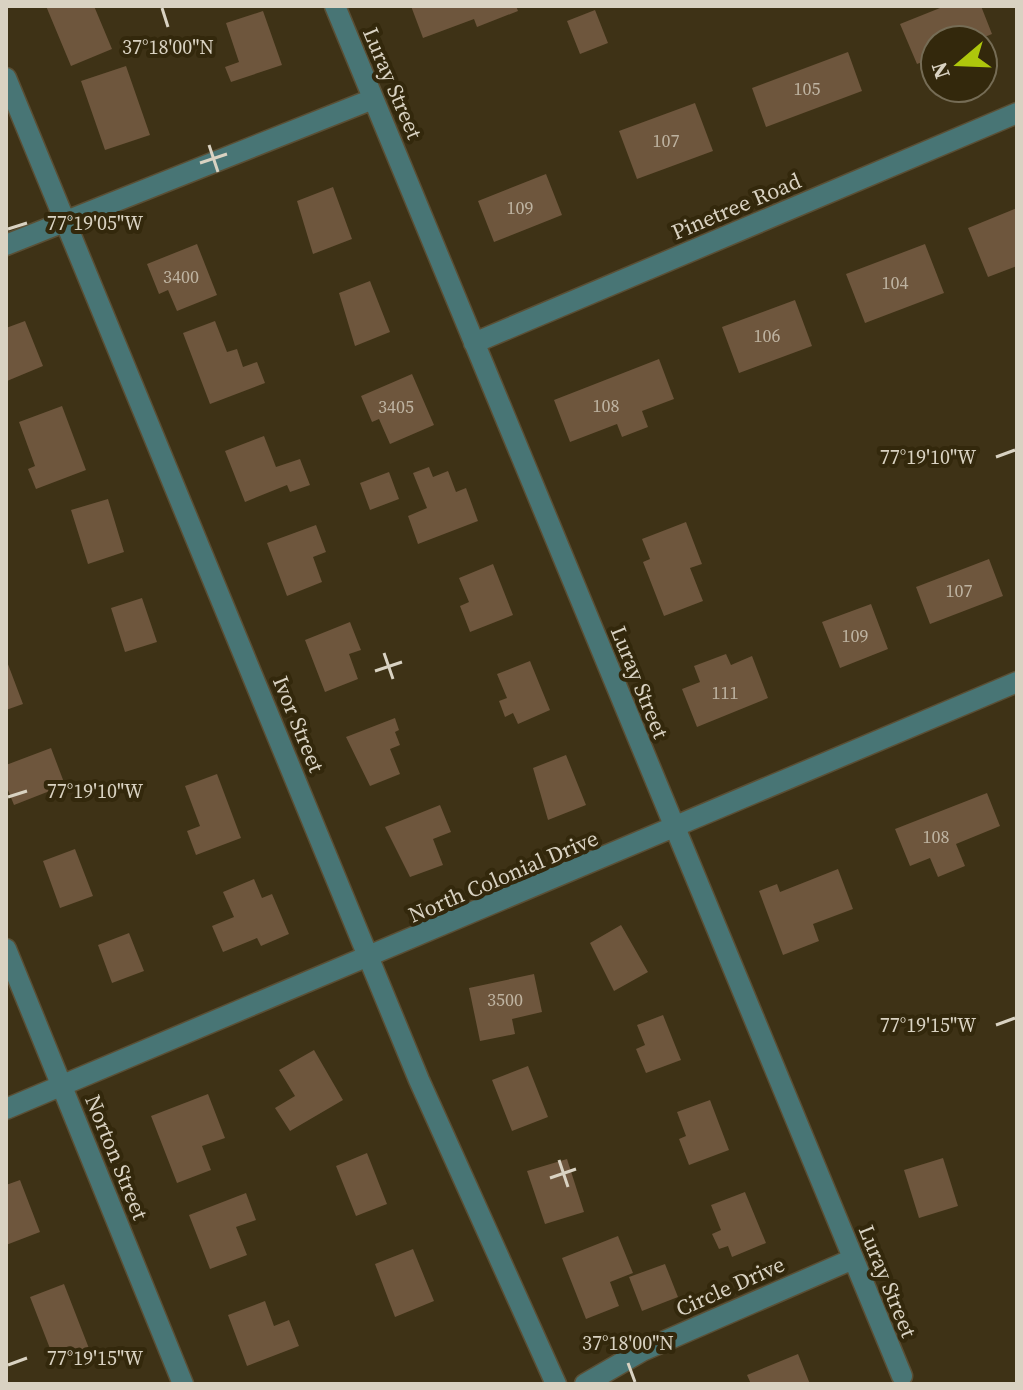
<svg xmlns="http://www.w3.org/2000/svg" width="1023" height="1390" viewBox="0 0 1023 1390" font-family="'Source Serif 4',serif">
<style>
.building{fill:#6e563d}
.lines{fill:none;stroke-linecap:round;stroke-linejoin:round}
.minor-casing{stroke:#5a4f35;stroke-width:23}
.minor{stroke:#487575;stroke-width:20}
.ticks{fill:none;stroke:#d9d2c2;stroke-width:3}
.labels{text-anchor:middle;stroke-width:8;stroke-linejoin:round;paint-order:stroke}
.number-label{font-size:18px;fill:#beb3a1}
.street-label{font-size:22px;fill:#d9d2c2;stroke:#33280c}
.ticks-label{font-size:20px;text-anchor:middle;fill:#d9d2c2;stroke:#33280c;stroke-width:8;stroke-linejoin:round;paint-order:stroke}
</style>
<rect width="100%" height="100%" fill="#3e3216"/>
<path class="building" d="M46 6H94L112 49 71 66Z
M411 6H516L518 11 477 27 474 19 423 38Z
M945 6H981L992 34 977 40H935V57L917 64 900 24Z
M595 10 608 43 580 54 567 21Z
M263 11 282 65 231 82 225 67 239 62 226 23Z
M848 52 862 91 766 127 752 88Z
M126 66 150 135 105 150 81 81Z
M695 103 713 151 637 179 619 131Z
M546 174 562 215 494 242 478 201Z
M333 187 352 239 313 254 297 201Z
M1017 208V266L988 277 968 228Z
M197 244 217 295 177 311 168 290 159 294 147 264Z
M925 244 944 293 865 323 846 274Z
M370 281 390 332 355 346 339 293Z
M795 300 812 346 739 373 722 327Z
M25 321 43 366 7 381 6 328Z
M215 321 227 352 237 349 243 367 257 362 265 383 210 404 183 333Z
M659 359 674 399 642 411 648 427 622 437 617 424 570 442 554 400Z
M412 374 434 425 390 444 379 419 372 422 361 396Z
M62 406 86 470 36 489 28 469 35 466 19 422Z
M264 436 276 467 300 459 310 485 290 492 287 485 245 502 225 451Z
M429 467 433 477 448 471 456 492 466 488 478 521 418 544 408 516 427 508 413 473Z
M389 472 399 499 370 510 360 483Z
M108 499 124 552 88 564 71 510Z
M686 522 702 564 690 568 703 601 664 616 643 562 650 559 642 539Z
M316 525 326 552 313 557 322 582 287 596 267 543Z
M989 559 1003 596 930 624 916 587Z
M493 564 513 615 470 632 460 606 469 602 459 578Z
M142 598 157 642 125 652 111 608Z
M871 604 888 649 840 668 822 622Z
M350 622 361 650 349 654 358 679 325 692 305 640Z
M726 654 731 665 752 656 768 698 697 727 682 689 700 682 694 666Z
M6 659 23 704 6 710Z
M530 661 550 710 518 724 513 713 505 717 499 701 507 698 497 674Z
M395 718 399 730 395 732 400 745 390 749 400 774 370 786 346 737Z
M51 748 65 785 14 805 6 785V765Z
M566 755 586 805 548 820 533 768Z
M217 774 241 838 196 855 187 831 200 826 185 786Z
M987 793 1000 826 956 844 965 866 938 877 930 858 910 866 895 829Z
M440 805 451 832 433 839 443 865 410 877 385 827Z
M75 849 93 896 60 908 43 861Z
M838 869 853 909 813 924 819 941 783 955 759 891 777 884 780 892Z
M254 879 262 898 272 894 289 934 261 946 257 938 223 952 212 926 234 917 223 892Z
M621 925 648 972 614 991 590 943Z
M129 933 144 971 112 983 98 945Z
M534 974 542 1012 512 1019 515 1034 480 1041 469 988Z
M663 1015 681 1060 646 1073 636 1049 645 1045 637 1025Z
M314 1050 343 1100 290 1131 275 1108 295 1096 279 1070Z
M528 1066 548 1117 512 1131 492 1080Z
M208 1094 225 1138 202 1146 211 1170 177 1183 151 1116Z
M710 1100 729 1150 689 1165 679 1139 686 1136 677 1112Z
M367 1153 387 1204 356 1216 336 1166Z
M943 1158 958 1206 919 1218 904 1170Z
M567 1159 584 1212 545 1224 527 1171Z
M20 1180 40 1232 6 1245V1185Z
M745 1192 766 1243 732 1257 728 1246 719 1249 712 1234 721 1230 711 1205Z
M246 1193 256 1220 236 1227 247 1255 210 1269 189 1215Z
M618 1236 633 1273 610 1282 619 1306 586 1319 562 1258Z
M413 1249 434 1301 395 1317 375 1264Z
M665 1264 678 1297 642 1311 629 1277Z
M64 1284 90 1351 56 1364 30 1297Z
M265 1301 274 1326 289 1320 299 1346 247 1366 228 1315Z
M798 1354 810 1384H751L747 1375Z"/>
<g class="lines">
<g class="minor-casing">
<path id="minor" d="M335 6 902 1376
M6 78 419 1080 556 1384
M6 245 373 99
M474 343 1017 113
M6 949 183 1384
M6 1109 1017 682
M585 1384 642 1351 853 1259"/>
</g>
<use href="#minor" class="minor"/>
</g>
<path class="ticks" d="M162 8 168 27M209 145 218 172M200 163 227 154M8 229 27 223M996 457 1015 450M384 653 393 679M375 671 402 662M8 797 27 791M996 1025 1015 1018M559 1160 568 1187M550 1178 576 1169M628 1363 635 1382M8 1365 27 1358"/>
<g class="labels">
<g class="number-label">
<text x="807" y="95">105</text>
<text x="666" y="147">107</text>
<text x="520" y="214">109</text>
<text x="181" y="283">3400</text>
<text x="895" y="289">104</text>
<text x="767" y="342">106</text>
<text x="606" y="412">108</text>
<text x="396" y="413">3405</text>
<text x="959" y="597">107</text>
<text x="855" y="642">109</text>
<text x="725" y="699">111</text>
<text x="936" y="843">108</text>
<text x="505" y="1006">3500</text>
</g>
<g class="street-label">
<text transform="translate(393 83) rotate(67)" y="8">Luray Street</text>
<text transform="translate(736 206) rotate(-23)" y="8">Pinetree Road</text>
<text transform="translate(640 682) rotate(68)" y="8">Luray Street</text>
<text transform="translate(299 724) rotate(68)" y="8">Ivor Street</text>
<text transform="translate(503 876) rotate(-23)" y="8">North Colonial Drive</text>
<text transform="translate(117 1157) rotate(68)" y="8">Norton Street</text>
<text transform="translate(888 1281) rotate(68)" y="8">Luray Street</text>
<text transform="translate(730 1286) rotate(-24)" y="8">Circle Drive</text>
</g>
</g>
<g class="ticks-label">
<text x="168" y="54">37°18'00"N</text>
<text x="95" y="230">77°19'05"W</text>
<text x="928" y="464">77°19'10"W</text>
<text x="95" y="798">77°19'10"W</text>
<text x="928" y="1032">77°19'15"W</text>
<text x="628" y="1350">37°18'00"N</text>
<text x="95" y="1365">77°19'15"W</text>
</g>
<rect width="1023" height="1390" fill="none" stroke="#d9d2c2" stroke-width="16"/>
<g transform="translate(959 64) rotate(251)"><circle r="38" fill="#33280c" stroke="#756c55" stroke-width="2"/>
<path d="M0-6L14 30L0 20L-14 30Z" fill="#aec60c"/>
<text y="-12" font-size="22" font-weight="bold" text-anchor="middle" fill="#d9d2c2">N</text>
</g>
</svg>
